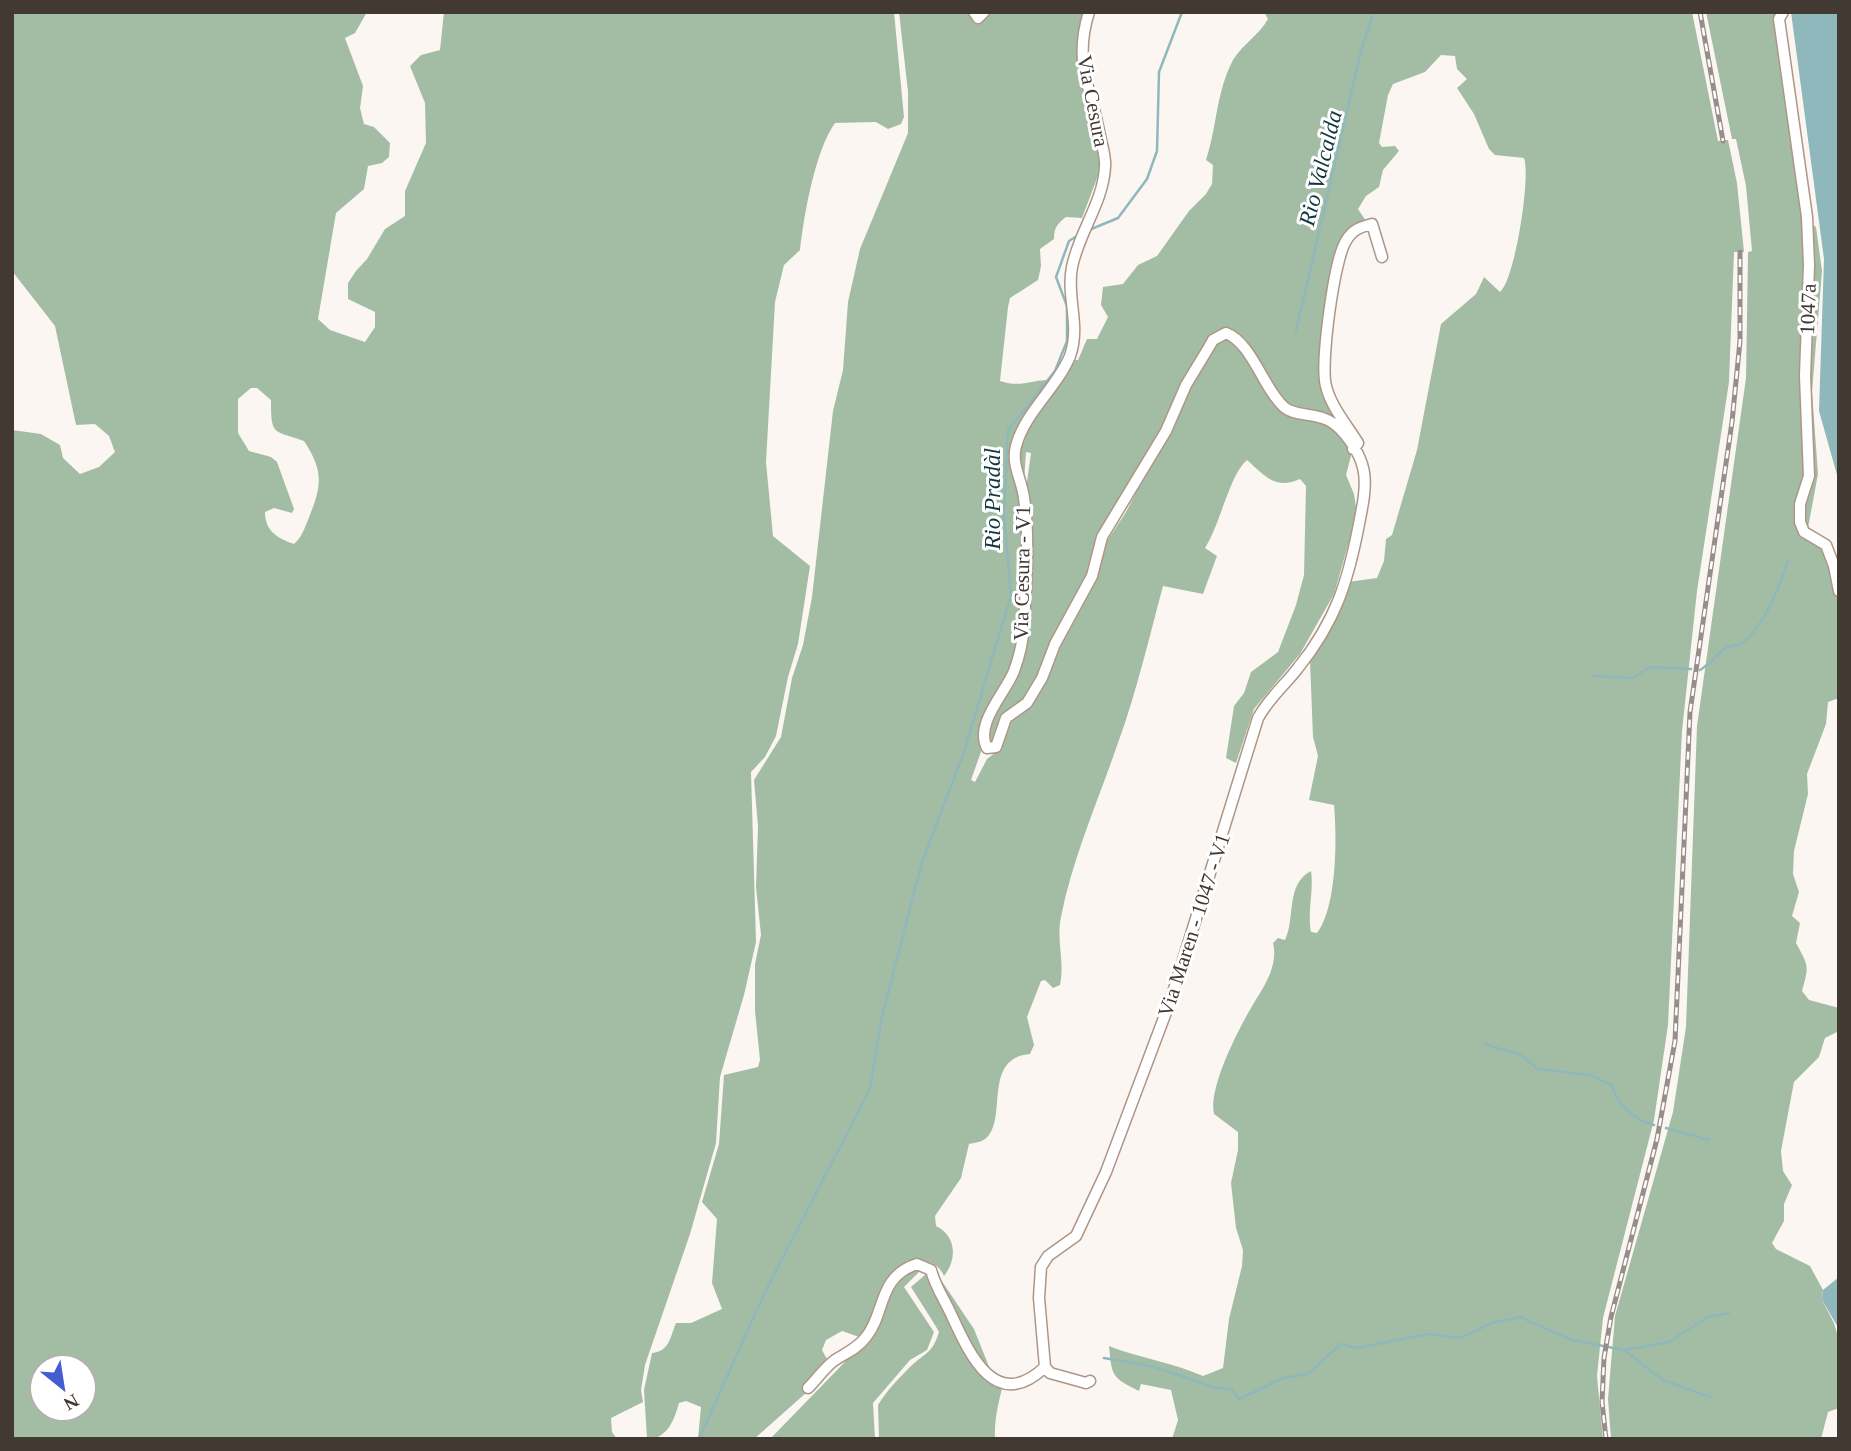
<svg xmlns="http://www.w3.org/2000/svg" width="1851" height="1451" viewBox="0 0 1851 1451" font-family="'Times New Roman',serif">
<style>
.forest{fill:#a3bda4;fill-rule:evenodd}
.water{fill:#8fb8bd}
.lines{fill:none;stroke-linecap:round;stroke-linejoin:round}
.stream{stroke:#8fb8bd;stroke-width:2.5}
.minor-casing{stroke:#ae9687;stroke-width:13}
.minor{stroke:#fff;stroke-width:10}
.rail-casing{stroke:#968e89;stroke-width:5}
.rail{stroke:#fff;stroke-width:2.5;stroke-dasharray:8;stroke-linecap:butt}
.labels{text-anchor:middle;stroke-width:6;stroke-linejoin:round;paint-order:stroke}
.street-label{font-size:21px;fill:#433933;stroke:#fff}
.water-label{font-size:23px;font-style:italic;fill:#10393d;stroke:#fff}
</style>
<rect width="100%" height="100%" fill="#fcf6f3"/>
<path class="forest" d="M12 12H367L355 33 345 38 363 86 360 108 364 124 374 127 390 143 389 157 382 163 368 166 364 189 336 213 318 319 330 330 365 342 375 327V312L348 299V283L356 271 367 259 385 229 405 216V191L426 143 425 103 410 66 421 55 440 50 444 12H894L904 117 901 124 888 129 876 122 835 123C815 151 804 215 800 250L784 265 775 302 766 462 773 536 810 566 798 644 788 677 776 736 765 757 751 772 756 942 744 995 720 1077 716 1143 690 1234 645 1365 641 1390 643 1402 611 1418 612 1432 617 1439H12V430L41 434 60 445 63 458 80 474 99 467 115 452 109 436 95 424 76 425 55 326 12 271ZM251 388H257L271 400C271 436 273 430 304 441 325 473 321 487 308 520 304 529 302 537 294 544 276 538 265 530 265 512L274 508 292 513 294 509 277 462 271 457 249 451 238 433V399ZM84 1367V1409H42V1367Z
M899 12H969L982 21 988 12H1084L1078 74 1096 136 1099 160V173L1082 218 1066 217C1057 224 1054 228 1054 239L1040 249 1041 266 1038 280 1010 298 1008 307 1000 381C1024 389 1035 377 1052 381L1015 439 1023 523 1021 562 1018 565 1021 570 1018 647 971 780 975 782 987 759 996 752 1009 721 1038 695 1051 661 1107 541 1126 512 1211 348 1222 339H1230L1245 355 1259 380 1281 408 1337 429 1352 452 1346 475 1354 494 1357 514 1334 594 1300 654 1254 709 1236 763 1226 758 1234 706 1244 693 1251 672 1278 652 1296 605 1304 575 1306 486 1300 479C1275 490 1265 476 1247 460 1230 474 1220 525 1205 548L1217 556 1203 594 1163 586C1149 638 1137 690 1119 740 1099 799 1073 856 1061 917 1056 941 1065 962 1060 985L1053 988 1045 980 1041 981 1027 1017 1034 1045 1030 1054C981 1058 1009 1121 985 1139 981 1142 974 1143 969 1144L961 1178 935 1216 936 1226C957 1236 957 1260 944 1276 937 1259 915 1256 903 1271 886 1289 875 1317 862 1338L842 1331 826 1340 822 1350 828 1361 816 1384 754 1439H698L701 1407 686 1401 679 1403C674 1421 667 1439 647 1439L644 1390 652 1353C670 1351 670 1337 676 1323H691L722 1309 712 1283 717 1219 702 1202 719 1144 724 1075 758 1067 760 1060 755 1011V964L761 935 756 887 758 826 754 780 781 737 792 678 803 645 812 597 833 411 843 370 848 302 860 249 908 133V92Z
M1264 12H1692L1718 141 1728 140 1737 183 1744 252H1734L1729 382 1697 591 1682 731 1668 1025 1654 1120 1603 1318 1597 1376 1603 1439H1172L1178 1420 1171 1390 1141 1384 1139 1391C1111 1377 1112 1376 1109 1346 1139 1358 1171 1362 1203 1376L1223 1368 1229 1319 1242 1266 1243 1250 1236 1228 1231 1183 1238 1150V1132L1214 1114C1208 1089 1237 1032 1251 1008 1262 989 1279 967 1273 943L1278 938 1285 940C1296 917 1285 885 1311 871 1314 892 1307 911 1311 932L1317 933C1337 907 1337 838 1334 805L1309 800 1318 756 1313 737 1310 660 1324 639 1348 582 1377 578 1384 561 1386 539 1392 535 1417 450 1441 324 1476 294 1484 277 1500 292C1515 279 1531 177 1524 158L1495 155 1489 149 1474 114 1457 88 1467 79 1457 69 1455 56 1441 55 1425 72 1393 84 1388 95 1379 143 1382 147 1395 146 1399 151 1383 170 1379 187 1366 196 1358 209 1366 221 1351 239 1339 267 1324 376 1352 431C1343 425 1334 417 1324 413 1312 408 1296 412 1287 404 1264 385 1246 311 1211 337L1141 468 1098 535 1088 576 1051 643 1039 677 1029 695 1002 717 994 744 988 743C991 710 1014 680 1025 649L1026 489 1031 453 1026 452 1024 482C1007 437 1050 395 1073 360H1078L1087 339H1097L1108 317 1101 305 1103 287 1123 284 1138 265 1157 256 1189 211 1206 194 1212 184 1213 165 1206 160C1217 127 1216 92 1233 60 1243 44 1259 35 1268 19Z
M1706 12H1778L1802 218 1816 227 1822 271 1812 392 1818 474 1808 528 1839 563V698L1828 702 1826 724 1807 774 1808 794 1794 851 1793 874 1799 892 1792 916 1800 923 1796 943C1809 967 1809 965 1802 991L1809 1000 1839 1008V1031L1825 1038 1819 1057 1794 1082 1781 1151 1783 1171 1792 1185 1784 1204V1221L1772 1243 1776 1249 1810 1266 1823 1290 1822 1300 1834 1323 1839 1340V1408L1828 1412 1821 1439H1611L1608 1399 1615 1316 1673 1112 1686 1027 1697 726 1746 378 1748 252 1752 251 1746 186 1736 139H1732Z
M911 1268H923L904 1287 934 1332 927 1350 910 1360 873 1403 875 1439H770L876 1330C883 1321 882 1312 886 1302 892 1289 901 1278 911 1268Z
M933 1268 974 1329 990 1369 1003 1383C999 1403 994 1418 995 1439H879L878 1405C887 1390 900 1377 911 1366 926 1352 932 1354 939 1332L935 1325 911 1287Z"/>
<path class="water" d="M1791 12H1839V482L1819 411 1824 259Z
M1839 1277V1329L1822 1300 1823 1290Z"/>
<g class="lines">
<path class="stream" d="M1089 230 1118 218 1147 179 1157 151 1159 72 1182 12
M1296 331 1361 51 1374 12
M1700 670C1710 664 1715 656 1724 649 1730 645 1739 647 1744 642 1766 622 1779 589 1788 561
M1594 676 1632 678 1651 667 1691 669
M1484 1044 1521 1055 1538 1069 1590 1075 1611 1085 1621 1105 1640 1120 1654 1125
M1666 1128 1709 1140
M1624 1350 1669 1342 1708 1317 1729 1313
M1104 1358 1155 1367 1213 1387 1232 1390 1239 1399 1283 1378 1308 1374 1341 1344 1357 1348 1428 1334 1460 1338 1492 1323 1520 1317 1572 1340 1624 1350 1663 1380 1710 1397
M699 1439 765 1292 870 1089 882 1017 922 862 963 755 1011 595 1004 515 1008 430 1055 371 1067 341V306L1056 277 1069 241 1077 236"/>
<g class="minor-casing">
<path id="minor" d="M974 12 978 18 984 12
M1783 12 1779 19 1807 217 1809 265 1805 376 1809 476 1800 504V522L1804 532 1826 545 1834 566 1839 591
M1353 449 1358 443C1347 425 1331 407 1326 386 1320 365 1334 259 1346 241 1352 230 1360 227 1372 224L1382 257
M1045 1367 1039 1298 1041 1267 1048 1256 1076 1236 1106 1172 1171 999 1258 718C1269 698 1285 685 1298 668 1336 621 1348 581 1359 524 1367 484 1371 463 1341 430 1322 409 1297 419 1284 407 1263 388 1252 343 1226 333L1213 340 1209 347 1186 385 1166 431 1102 537 1092 576 1055 644 1042 678 1027 703 1006 718 996 747 987 748C974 724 1006 692 1014 671 1020 655 1023 641 1024 625 1026 584 1030 538 1024 498 1022 480 1011 465 1016 446 1025 412 1057 388 1070 356 1081 325 1066 297 1072 267 1079 232 1103 203 1105 167 1106 157 1102 145 1100 136 1091 87 1073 63 1089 12
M1045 1367 1050 1373 1086 1383 1090 1381
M808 1388C817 1379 825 1367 835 1360 846 1353 858 1348 866 1337 886 1313 877 1277 917 1264L931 1270C935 1286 944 1299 951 1314 969 1353 995 1414 1045 1367"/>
</g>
<use href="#minor" class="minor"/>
<g class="rail-casing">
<path id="rail" d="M1700 12 1723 141
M1606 1439 1602 1402 1604 1358 1611 1317 1657 1139 1675 1041 1690 712 1732 422 1740 341V252"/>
</g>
<use href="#rail" class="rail"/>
</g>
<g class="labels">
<g class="street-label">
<text transform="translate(1093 101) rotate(79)" y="7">Via Cesura</text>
<text transform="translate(1808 309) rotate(-88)" y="7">1047a</text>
<text transform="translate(1022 573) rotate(-89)" y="7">Via Cesura - V1</text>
<text transform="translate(1194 925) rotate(-72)" y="7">Via Maren - 1047 - V1</text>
</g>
<g class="water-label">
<text transform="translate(1320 168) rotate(-76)" y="8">Rio Valcalda</text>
<text transform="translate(992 499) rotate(-90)" y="8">Rio Pradàl</text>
</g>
</g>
<rect width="1851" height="1451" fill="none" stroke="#433933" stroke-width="28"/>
<g transform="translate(63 1388) rotate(150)"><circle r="33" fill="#ffffff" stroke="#b4b0ad" stroke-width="2"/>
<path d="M0-5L12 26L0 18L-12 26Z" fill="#455dd1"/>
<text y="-10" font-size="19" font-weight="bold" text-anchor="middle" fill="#433933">N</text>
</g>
</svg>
